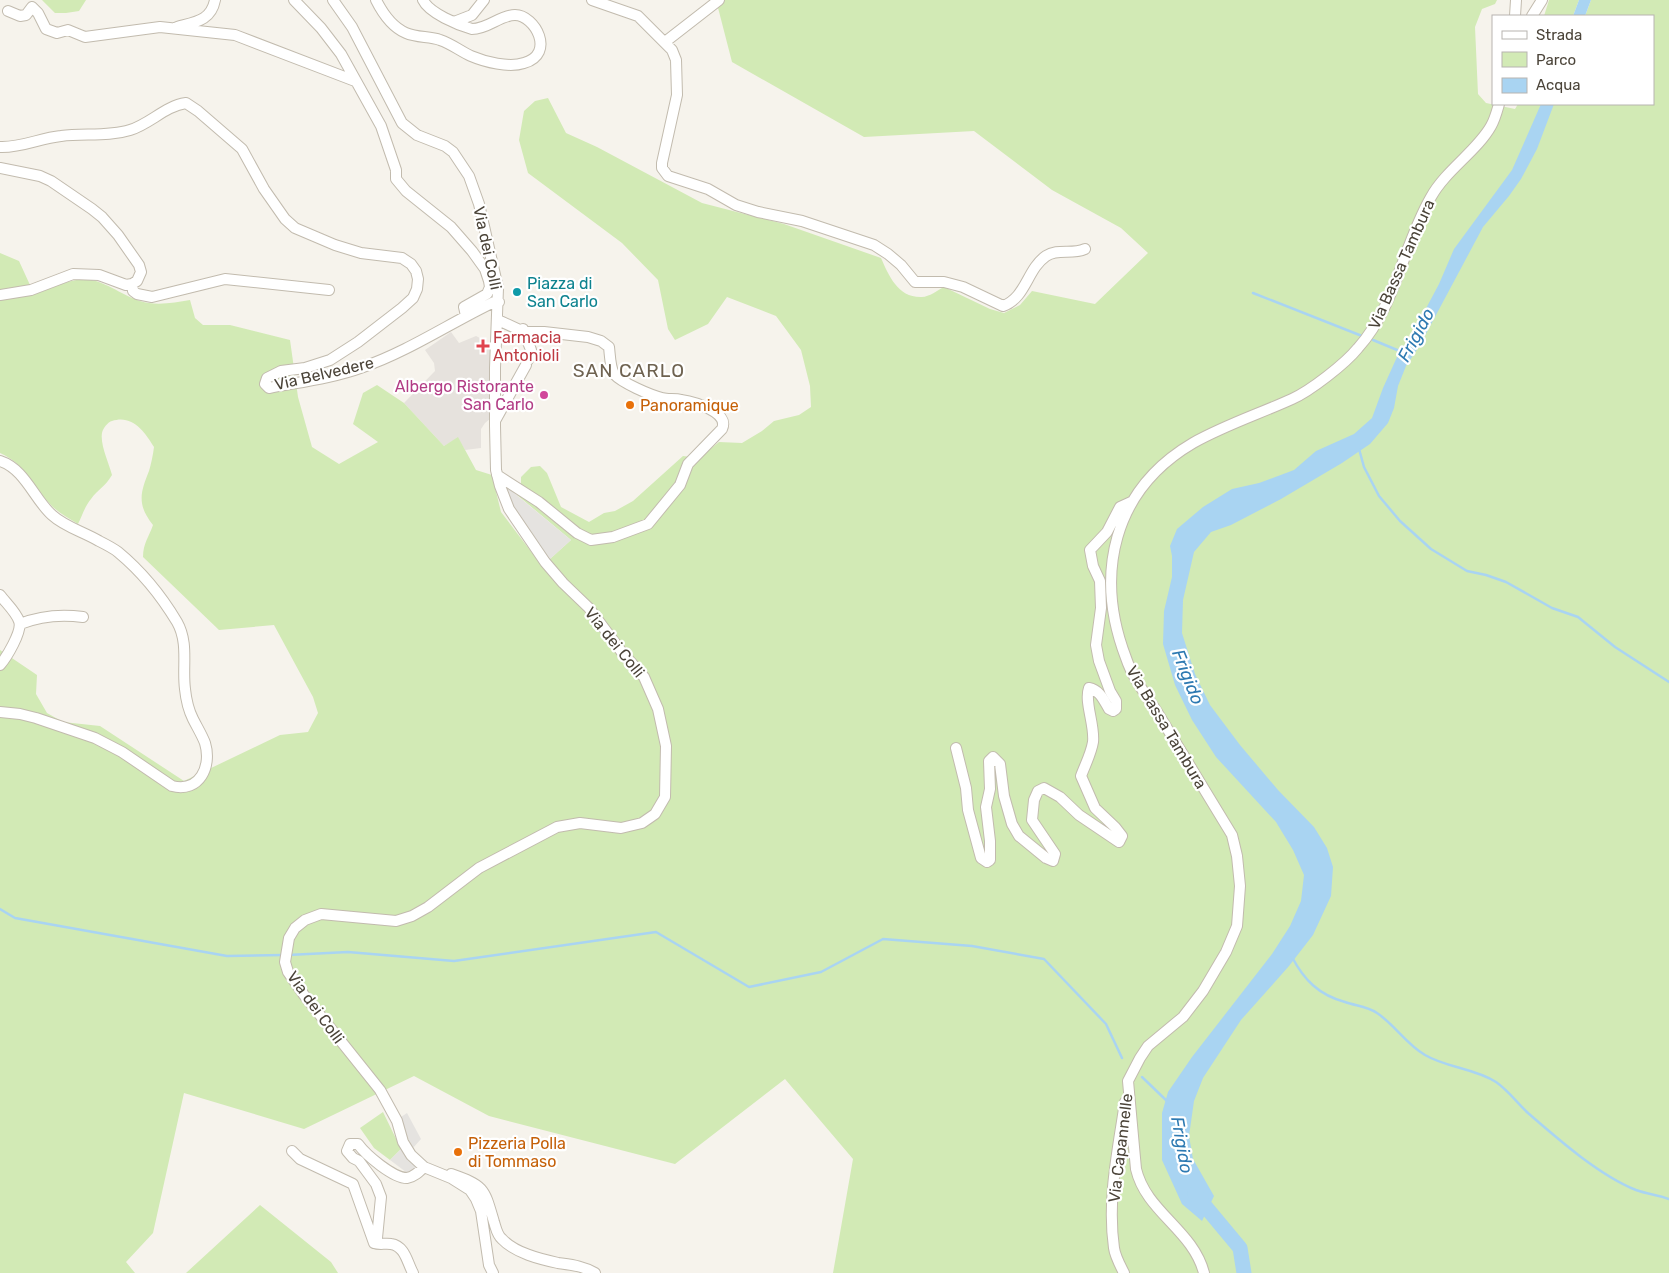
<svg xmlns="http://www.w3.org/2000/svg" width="1669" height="1273" viewBox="0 0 1669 1273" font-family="Rubik,sans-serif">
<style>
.industrial{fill:#e6e2dd}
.green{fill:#d2eab5}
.parking{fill:#e5e3e0}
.water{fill:#a9d4f2}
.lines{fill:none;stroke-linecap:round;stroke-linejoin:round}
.stream{stroke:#a9d4f2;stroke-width:2.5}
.river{stroke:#a9d4f2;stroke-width:15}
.minor-casing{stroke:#c2bbae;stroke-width:12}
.minor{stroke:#fff;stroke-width:10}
.culture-dot{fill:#0f9aa8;stroke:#fff;stroke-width:2}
.health-dot{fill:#e0444e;stroke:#fff;stroke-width:2}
.hotel-dot{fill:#d1479c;stroke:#fff;stroke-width:2}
.food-dot{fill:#e8710a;stroke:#fff;stroke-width:2}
.labels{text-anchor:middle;stroke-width:4.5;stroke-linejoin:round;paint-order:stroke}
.street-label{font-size:16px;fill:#4b4439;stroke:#fff}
.culture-label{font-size:16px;fill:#0d838f;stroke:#fff;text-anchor:start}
.health-label{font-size:16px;fill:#be3a42;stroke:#fff;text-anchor:start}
.hotel-label{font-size:16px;fill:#b23c85;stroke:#fff;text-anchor:end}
.food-label{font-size:16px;fill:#c56008;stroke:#fff;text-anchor:start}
.water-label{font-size:18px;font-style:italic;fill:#2e7ab2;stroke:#fff}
.quarter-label{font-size:19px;letter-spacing:1px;fill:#6e6250;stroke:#fff}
</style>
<rect width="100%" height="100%" fill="#f6f3ec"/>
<path class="industrial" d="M451 332 459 343 476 336 482 339 491 349V418L485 423 481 429V448L465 450 458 438 444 446 404 403 435 371 434 363 425 350Z"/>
<path class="green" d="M42 0H86L79 11 66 13H55Z
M716 0H1497L1495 4 1482 9 1475 27 1478 94 1486 103 1515 109 1518 104H1653V16H1585L1591 0H1669V1273H833L853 1159 785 1079 675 1164 489 1116 414 1076 304 1129 184 1093 153 1233 126 1262 135 1273H0V650L37 675 36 694 47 713 63 722 100 726 184 781 280 735 308 732 318 713 313 697 274 625 219 630 143 557C143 543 149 537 153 525 137 505 140 493 149 471 151 464 153 455 154 447 145 432 132 414 112 421 108 422 103 428 102 433 100 445 109 463 112 475 105 487 98 489 91 499 85 506 82 516 78 524 68 518 57 512 49 503 31 483 26 465 0 453V253L19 261 30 285 38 293C52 288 68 280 83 279 103 279 121 295 140 301 155 306 174 303 190 300L195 318 203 325H230L290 340 298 397 312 447 339 464 378 442 353 424 363 393 377 385 404 403 444 446 458 437 476 470 492 475 501 512 542 566 571 540 517 495 521 485V477L531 467 540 466 547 473 561 507 589 522 604 513 615 511 633 501 683 456 699 458 719 442 742 443 762 431 774 421 799 415 811 407 810 386 801 350 776 316 727 297 708 324 675 340 668 329 658 280 622 243 528 173 519 140 524 111 535 101 548 98 566 133 597 147 702 203 784 224 881 258C889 276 898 298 922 297 929 297 938 290 944 287L990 309 1004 313 1020 305 1032 291 1095 304 1148 253 1121 228 1052 190 974 131 864 137 732 62Z
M1549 0H1579L1573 16H1544Z
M383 1112 401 1149 390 1160 374 1148 360 1128Z
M260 1205 331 1262 338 1273H186Z"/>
<path class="parking" d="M503 484 571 540 549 560 507 500Z
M407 1113 421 1139 413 1148 398 1119Z
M401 1149 423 1170 414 1178 390 1160Z"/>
<path class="water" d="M1579 0H1591L1585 16H1573Z
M1541 104H1554L1537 149 1521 179 1509 196 1483 227 1420 345 1406 366 1398 386 1394 408 1388 423 1370 444 1342 463 1281 499 1231 525 1211 532 1194 552 1183 600 1182 633 1195 674 1210 705 1240 745 1278 790 1314 827 1327 848 1333 867 1331 896 1313 935 1289 966 1241 1020 1203 1078 1194 1101 1189 1136 1193 1159 1214 1196 1202 1221 1182 1204 1162 1160V1113L1168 1092 1192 1057 1272 954 1290 926 1301 901 1304 875 1293 850 1276 822 1216 757 1192 720 1175 685 1163 644 1164 611 1172 577V556L1170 546 1177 529 1203 507 1232 489 1259 483 1294 470 1316 451 1354 434 1372 418 1383 388 1397 357 1414 331 1439 284 1454 249 1512 170Z"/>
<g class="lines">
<path class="stream" d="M1253 293 1362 336
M1373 340 1402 352
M1359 449 1364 467 1379 496 1400 521 1431 549 1467 571 1486 575 1506 582 1552 608 1578 617 1615 647 1669 682
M0 909 15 918 227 956 283 955
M288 955 348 952 454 961 656 932 749 987 821 972 883 939 972 946 1044 959 1106 1024 1122 1058
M1292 957C1304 980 1319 995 1345 1002 1356 1006 1367 1006 1377 1013 1395 1025 1406 1044 1425 1055 1447 1068 1474 1068 1496 1082 1509 1091 1517 1103 1528 1113 1559 1140 1599 1175 1636 1190 1647 1194 1658 1195 1669 1199
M1142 1077 1168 1102"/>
<path class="river" d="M1195 1194 1240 1248 1244 1273"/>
<g class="minor-casing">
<path id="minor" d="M294 0 321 28 341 54 381 126 396 170V179L406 191 451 227 472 251 485 269 489 281 490 287 487 294 464 307 466 316
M333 0 352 27 402 123 417 135 445 146 453 152 469 176 479 204 498 288 495 368V426L496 470 500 486 509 509 545 562 563 583 589 608 621 651 644 677 658 709 666 746 665 797 655 814 642 823 621 828 580 823 557 827 479 868 428 907 412 916 396 921 321 914 305 920 295 928 289 938 285 962 288 972 304 995 380 1090 397 1121 403 1142 411 1155 424 1167 451 1178 470 1190 476 1199 481 1211 489 1265 493 1273
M376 0C383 14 392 27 406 33 417 38 430 36 440 40 452 44 460 51 471 56 485 62 509 68 524 63 556 54 535 15 515 15 500 15 488 29 472 29 458 25 429 13 423 0
M592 0 638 16 672 50 676 60 677 95 662 163V168L668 176 708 189 736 205 758 212 802 221 874 245 888 254 901 265 915 282H944L963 287 1003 306C1026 298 1027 269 1046 256 1058 248 1072 255 1085 249
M8 11 20 16 26 15 32 7 38 13 46 29 57 33 68 30 85 37 160 27 235 35 355 81
M1515 16 1516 0
M1532 16 1542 0
M454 22 472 15 484 0
M177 27C195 22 211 21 215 0
M665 42 719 0
M0 147C21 148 40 138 61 136 84 133 108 137 130 130 150 124 165 106 186 103L198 111 242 149 264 189 285 219 295 228 335 245 361 253 402 258 411 264 416 271 418 279 417 289 413 298 402 308 358 342 330 360 305 368 281 371 267 378 265 384 269 388C300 382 333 378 363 367 409 351 450 323 494 302H499
M0 168 40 176 51 181 92 209 102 217 118 235 139 265 141 272 137 281 132 284 126 285 99 275 73 274 31 290 0 295
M132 284 133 291 137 294 152 297 225 279 329 290
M523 329 531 350 528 360
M496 419 526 365
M0 461C25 469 34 499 52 515 65 527 84 532 99 541 105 544 113 548 118 552 141 571 162 597 177 622 189 643 182 667 185 689 186 699 189 711 193 719 197 727 202 735 205 743 212 766 200 793 172 786L122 752 95 738 36 718 20 714 0 712
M497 475 539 502 577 533 591 540 613 537 648 524 680 485 688 464 722 429C730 412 694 402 681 400 675 398 668 400 662 398 650 395 622 383 614 374 610 367 610 355 609 347L601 341 588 337 544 332H524L498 320
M0 595C6 603 16 612 19 621 23 631 6 658 0 665
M20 624C40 616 61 614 83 617
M956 748 966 788 968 810 981 858 987 862 990 860V841L986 807 990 789 989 761 993 757 1000 764 1004 796 1012 824 1019 836 1046 858 1053 861 1055 854 1032 820 1034 800 1038 791 1044 788 1060 797 1079 815 1119 842 1122 836 1115 827 1095 808 1081 776C1085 765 1091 754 1093 742 1095 725 1084 702 1089 688 1100 690 1104 701 1109 709L1113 711 1116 709V701L1110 691 1099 661 1096 645 1101 608 1100 581 1093 566 1090 550 1107 532 1120 507 1131 502
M292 1151 300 1159 353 1184 374 1243
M451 1174C485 1186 484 1188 494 1222 496 1228 497 1235 502 1239 515 1253 540 1259 558 1263 572 1265 583 1266 595 1273
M374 1243 377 1238 381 1197 376 1184 359 1161 353 1158 347 1151 350 1144H358C366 1155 393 1178 407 1178 414 1177 419 1172 424 1167
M374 1243C380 1245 385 1243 391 1244 405 1246 407 1262 413 1273
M1124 1273C1120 1265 1115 1256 1114 1248 1107 1199 1118 1150 1125 1102
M1204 1273C1193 1230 1146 1212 1136 1169L1128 1081 1140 1058 1148 1046 1183 1017 1203 991 1226 952 1237 926 1240 886 1237 856 1232 835C1208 795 1183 755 1159 715 1147 696 1133 679 1126 658 1094 574 1113 490 1193 443 1225 425 1259 414 1292 399 1310 391 1345 364 1358 348 1396 306 1403 245 1431 197 1446 170 1477 151 1491 126 1495 119 1497 111 1499 104"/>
</g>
<use href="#minor" class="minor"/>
</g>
<circle class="culture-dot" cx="517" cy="292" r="5"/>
<path class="health-dot" d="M480.5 338.5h5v5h5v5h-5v5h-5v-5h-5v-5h5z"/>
<circle class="hotel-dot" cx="544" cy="395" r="5"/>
<g class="food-dot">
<circle cx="630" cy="405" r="5"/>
<circle cx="458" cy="1152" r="5"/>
</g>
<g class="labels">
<g class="street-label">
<text transform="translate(488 248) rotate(78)" y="6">Via dei Colli</text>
<text transform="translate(1401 264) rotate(-66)" y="6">Via Bassa Tambura</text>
<text transform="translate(324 373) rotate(-13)" y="6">Via Belvedere</text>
<text transform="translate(615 642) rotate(51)" y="6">Via dei Colli</text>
<text transform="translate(1167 727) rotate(59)" y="6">Via Bassa Tambura</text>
<text transform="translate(316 1007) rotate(54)" y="6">Via dei Colli</text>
<text transform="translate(1120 1148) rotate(-83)" y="6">Via Capannelle</text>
</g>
<g class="culture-label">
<text x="527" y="289">Piazza di<tspan x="527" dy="18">San Carlo</tspan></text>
</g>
<g class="health-label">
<text x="493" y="343">Farmacia<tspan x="493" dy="18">Antonioli</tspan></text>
</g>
<g class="hotel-label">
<text x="534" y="392">Albergo Ristorante<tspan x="534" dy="18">San Carlo</tspan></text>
</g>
<g class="food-label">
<text x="640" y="411">Panoramique</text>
<text x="468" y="1149">Pizzeria Polla<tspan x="468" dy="18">di Tommaso</tspan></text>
</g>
<g class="water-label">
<text transform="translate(1416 335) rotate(-62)" y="6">Frigido</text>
<text transform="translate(1188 677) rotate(68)" y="6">Frigido</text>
<text transform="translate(1182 1145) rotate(80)" y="6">Frigido</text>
</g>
<g class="quarter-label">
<text x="629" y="377">SAN CARLO</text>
</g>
</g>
<rect x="1492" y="15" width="162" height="90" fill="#ffffff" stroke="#b7b4b0"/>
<rect x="1502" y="31" width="25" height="8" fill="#ffffff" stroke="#b7b4b0"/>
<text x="1536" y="40" font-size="15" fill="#4b4439">Strada</text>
<rect x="1502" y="52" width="25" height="15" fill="#d2eab5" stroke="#b7b4b0"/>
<text x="1536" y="65" font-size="15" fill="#4b4439">Parco</text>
<rect x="1502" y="78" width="25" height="15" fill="#a9d4f2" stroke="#b7b4b0"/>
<text x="1536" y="90" font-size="15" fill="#4b4439">Acqua</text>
</svg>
